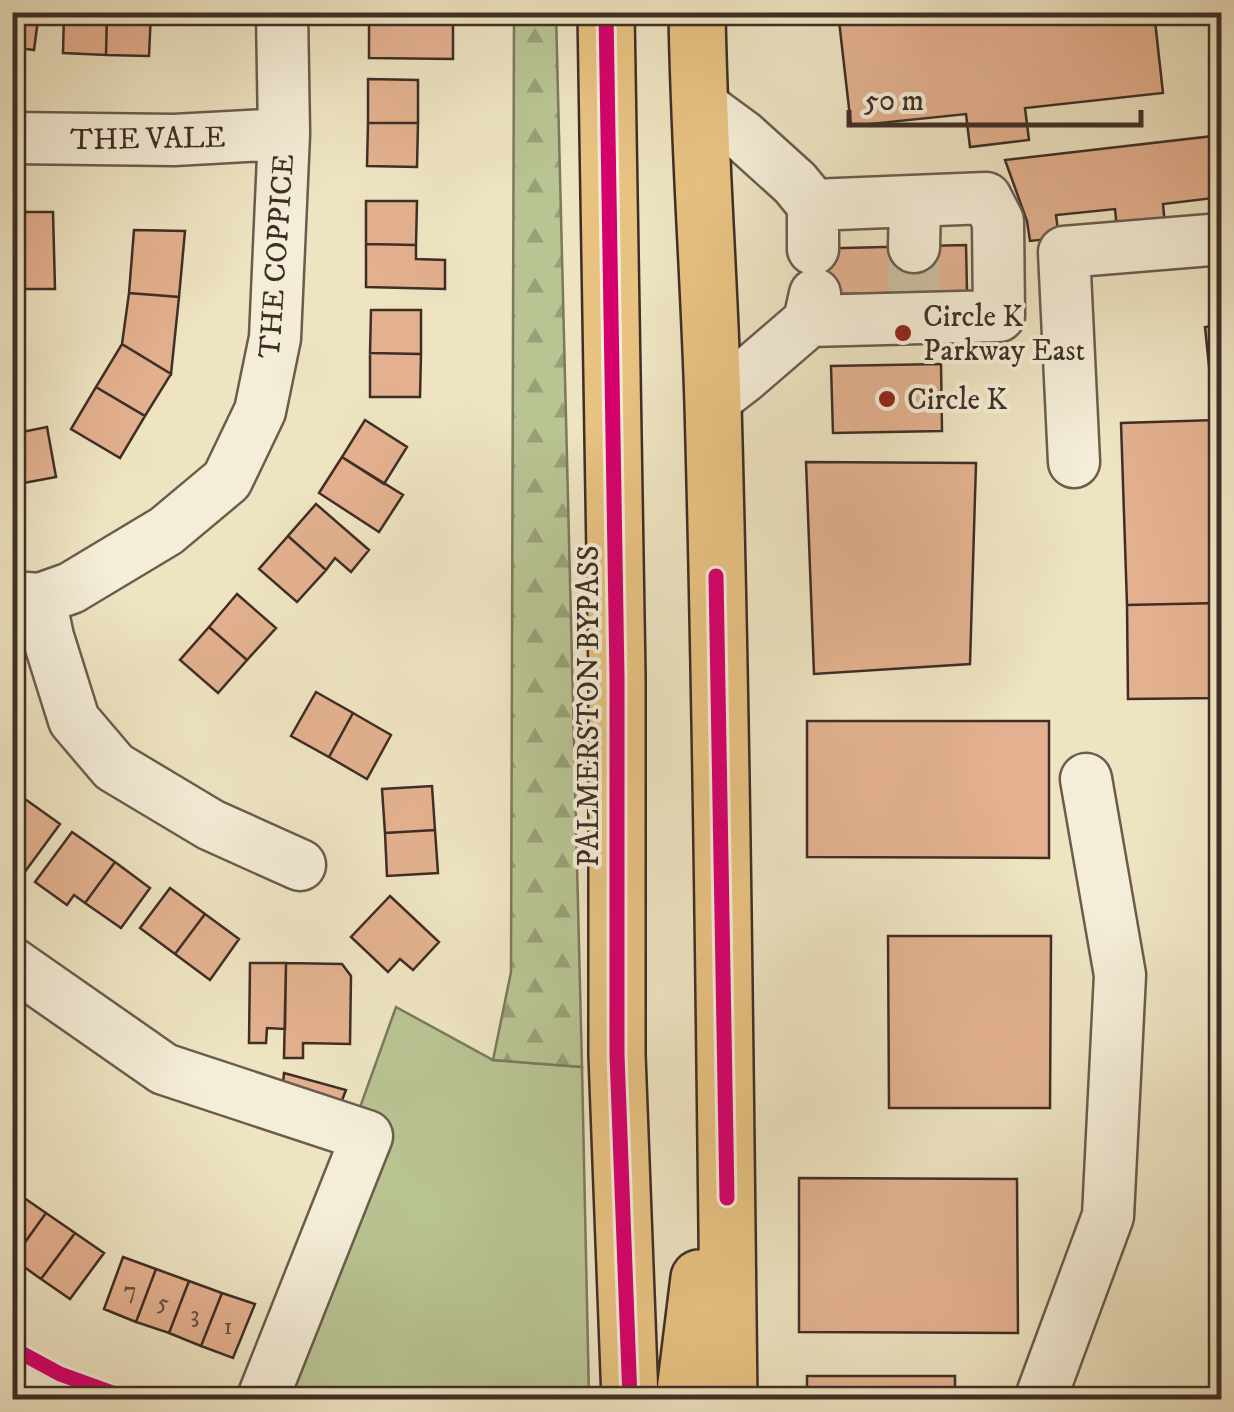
<svg xmlns="http://www.w3.org/2000/svg" width="1234" height="1412" viewBox="0 0 1234 1412" font-family="'IM FELL DW Pica',serif">
<style>
.grass{fill:#b9c493;stroke:#7c795d;stroke-width:2.5}
.forest{fill:url(#forest-firs);stroke:#7c795d;stroke-width:2.5}
.building{fill:#e3b18f;stroke:#3f2e27;stroke-width:2.5}
.lines{fill:none;stroke-linecap:round;stroke-linejoin:round}
.minor-tunnel{stroke:#cbc0a3;stroke-width:50;stroke-dasharray:50 25;stroke-linecap:butt}
.minor-casing{stroke:#6b5c4e;stroke-width:55}
.major-casing{stroke:#3f2e27;stroke-width:60}
.minor{stroke:#f4edd7;stroke-width:50}
.major{stroke:#e7c281;stroke-width:55}
.cycleway-casing{stroke:#f4edd7;stroke-width:21}
.cycleway{stroke:#d6006c;stroke-width:15}
.poi-dot{fill:#8f2418;stroke:#f4edd7;stroke-width:4}
.labels{text-anchor:middle;stroke-width:8;stroke-linejoin:round;paint-order:stroke}
.number-label{font-size:25px;fill:#684f41}
.street-label{font-size:30px;fill:#3f2e27;stroke:#f4edd7}
.poi-label{font-size:30px;fill:#3f2e27;stroke:#f4edd7;text-anchor:start}
</style>
<defs>
<pattern id="forest-firs" width="22" height="20" patternUnits="userSpaceOnUse" patternTransform="scale(2.5)"><rect width="22" height="20" fill="#b9c493"/><path d="M5 1l3.5 6h-7zM16 11l3.5 6h-7z" fill="#98a078"/></pattern>
</defs>
<rect width="100%" height="100%" fill="#eee4c2"/>
<filter id="stains"><feTurbulence type="fractalNoise" baseFrequency=".002" numOctaves="4"/><feColorMatrix values="0 0 0 0 .2 0 0 0 0 .09 0 0 0 0 .02 0 0 0 .5 -.17"/></filter>
<radialGradient id="worn" r=".72"><stop offset=".6" stop-color="#630" stop-opacity="0"/><stop offset="1" stop-color="#630" stop-opacity=".3"/></radialGradient>
<path class="grass" d="M396 1007 493 1060 582 1067 589 1399 255 1400Z"/>
<path class="forest" d="M514 13H556L582 1067 493 1060 511 972Z"/>
<path class="building" d="M12 12H39L34 50 12 47Z
M64 12H107L106 55 63 53Z
M107 12H151L149 56 106 55Z
M838 12H1154L1163 93 1025 108 1029 140 970 147 966 114 851 126Z
M369 15 453 16V59L369 58Z
M368 79 418 80V123H368Z
M368 123H418L417 167 367 166Z
M1222 135V197L1163 204 1165 225 1117 230 1115 209 1056 215 1059 238 1030 241 1027 221 1005 160Z
M366 201H417L416 245 366 244Z
M12 212H53L55 289H12Z
M134 230 185 231 179 297 129 293Z
M366 244 416 245V259L445 260V289L366 287Z
M966 245 967 291 804 295 803 249Z
M129 293 179 297 171 374 122 344Z
M371 310H421V354L370 353Z
M1222 325V364L1209 366 1205 327Z
M122 344 171 374 145 416 96 387Z
M370 353 421 354 420 397H370Z
M941 364 942 431 833 433 831 366Z
M96 387 145 416 120 458 71 429Z
M365 420 407 447 384 484 342 457Z
M1216 420H1222V570H1218Z
M1216 420 1219 603 1127 605 1121 423Z
M47 427 56 477 13 485 12 434Z
M342 457 403 495 379 532 319 493Z
M806 462 976 463 970 664 814 674Z
M316 504 369 550 351 572 335 558 326 570 288 536Z
M288 536 326 570 297 602 259 569Z
M237 594 276 628 247 660 209 627Z
M1219 603 1221 698 1128 699 1127 605Z
M209 627 247 660 218 693 180 660Z
M316 692 353 713 329 757 291 736Z
M353 713 391 735 367 779 329 757Z
M807 721H1049V858L807 857Z
M432 786 435 830 385 833 382 789Z
M12 790 25 799 12 815Z
M25 799 60 824 13 888 12 815Z
M435 830 438 873 387 876 385 833Z
M72 832 115 862 85 903 74 895 67 905 35 882Z
M115 862 150 888 121 928 85 903Z
M170 888 205 914 175 954 140 928Z
M390 896 439 942 413 970 400 959 388 972 351 937Z
M205 914 239 939 210 980 175 954Z
M888 936H1051L1050 1108H889Z
M250 963H286L285 1029 267 1028 266 1043H249Z
M286 963 342 964 351 976 350 1044 303 1043V1058H284Z
M284 1073 346 1090 337 1113 282 1094Z
M799 1178 1017 1179 1018 1333 799 1332Z
M17 1193 46 1213 13 1259 12 1200Z
M46 1213 75 1233 41 1279 13 1259Z
M75 1233 104 1253 70 1299 41 1279Z
M123 1257 156 1269 136 1322 104 1309Z
M156 1269 189 1281 169 1333 136 1322Z
M189 1281 222 1293 201 1346 169 1333Z
M222 1293 255 1304 233 1358 201 1346Z
M807 1376H955V1400H807Z"/>
<g class="lines">
<path class="minor-tunnel" d="M914 292V247"/>
<g class="minor-casing">
<path id="minor" d="M698 103 743 136 795 183 813 205V249
M12 138 174 140 284 134
M914 247 915 201
M809 321 999 316 998 221 986 198 813 205
M713 401 744 377 809 321 815 294
M1074 462 1064 252 1222 239
M12 597 40 599 71 588 166 531 227 480 260 411 275 338 284 134 282 12
M40 599 48 637 74 720 114 767 211 825 300 865
M12 963 164 1069 367 1136 262 1400
M12 1375 64 1400
M1040 1400 1108 1216 1120 975 1086 779"/>
</g>
<g class="major-casing">
<path id="major" d="M606 12 617 677V1055L630 1400
M697 12C699 143 709 274 713 404 722 736 725 1068 729 1400
M684 1400 699 1278"/>
</g>
<use href="#minor" class="minor"/>
<use href="#major" class="major"/>
<g class="cycleway-casing">
<path id="cycleway" d="M606 12 617 677V1055L630 1400
M716 576 727 1198
M12 1348 60 1374 132 1400"/>
</g>
<use href="#cycleway" class="cycleway"/>
</g>
<g class="poi-dot">
<circle cx="903" cy="333" r="10"/>
<circle cx="887" cy="399" r="10"/>
</g>
<g class="labels">
<g class="number-label">
<text x="130" y="1298">7</text>
<text x="163" y="1310">5</text>
<text x="195" y="1322">3</text>
<text x="228" y="1334">1</text>
</g>
<g class="street-label">
<text transform="translate(148 138) rotate(-1)" y="10">THE VALE</text>
<text transform="translate(276 256) rotate(-86)" y="10">THE COPPICE</text>
<text transform="translate(588 706) rotate(-90)" y="10">PALMERSTON BYPASS</text>
</g>
<g class="poi-label">
<text x="923" y="326">Circle K<tspan x="923" dy="34">Parkway East</tspan></text>
<text x="907" y="409">Circle K</text>
</g>
</g>
<rect width="1234" height="1412" fill="none" stroke="#eee4c2" stroke-width="50"/>
<rect x="15" y="15" width="1204" height="1382" fill="none" stroke="#3f2e27" stroke-width="5"/>
<rect x="25" y="25" width="1184" height="1362" fill="none" stroke="#3f2e27" stroke-width="2.5"/>
<path d="M849 110v15h292v-15" fill="none" stroke="#3f2e27" stroke-width="5"/>
<text x="864" y="110" font-size="30" fill="#3f2e27" stroke="#f4edd7" stroke-width="8" paint-order="stroke">50 m</text>
<rect width="100%" height="100%" filter="url(#stains)"/>
<rect width="100%" height="100%" fill="url(#worn)"/>
</svg>
